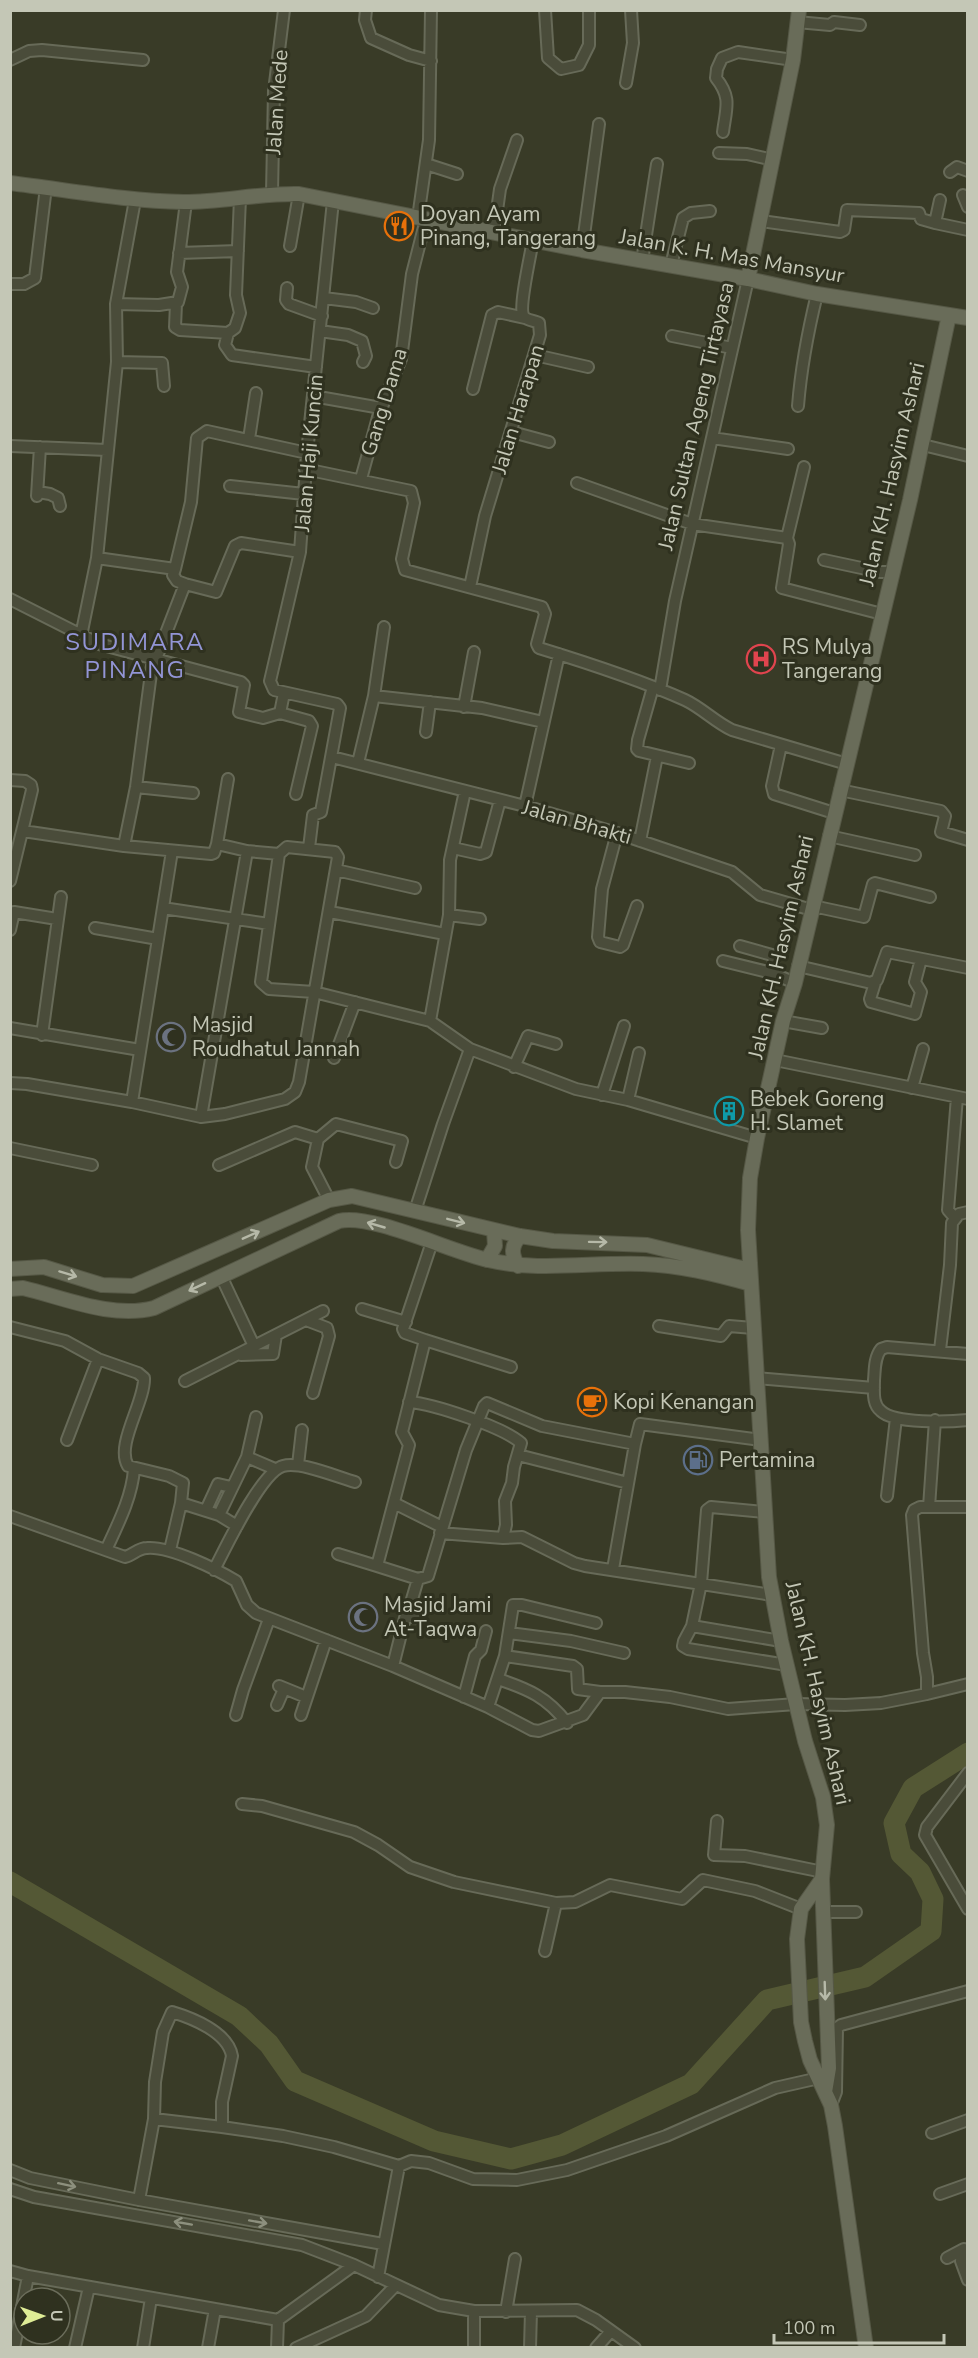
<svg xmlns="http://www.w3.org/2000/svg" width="978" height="2358" viewBox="0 0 978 2358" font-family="'Nunito Sans',sans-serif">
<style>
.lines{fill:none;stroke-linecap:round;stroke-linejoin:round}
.river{stroke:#545835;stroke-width:21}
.minor-casing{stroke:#676a58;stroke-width:14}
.major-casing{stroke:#565846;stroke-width:16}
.minor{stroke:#4a4c3a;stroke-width:10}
.major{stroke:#696c59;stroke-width:14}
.oneway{stroke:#b6b9a8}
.oneway2{stroke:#8d907e}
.labels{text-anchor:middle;stroke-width:6;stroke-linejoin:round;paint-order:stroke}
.street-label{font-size:21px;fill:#c4c7b6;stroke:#2f311f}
.poi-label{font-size:21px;fill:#c4c7b6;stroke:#2f311f;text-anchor:start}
.quarter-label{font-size:24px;letter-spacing:1.5px;fill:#9395d6;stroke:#2f311f}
</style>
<rect width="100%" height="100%" fill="#393b27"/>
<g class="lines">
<path class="river" d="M10 1882 239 2016 269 2044 295 2081 434 2141 511 2159 562 2145 691 2084 767 2000 865 1977 931 1931 933 1899 920 1872 901 1854 894 1823 913 1788 968 1753"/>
<g class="minor-casing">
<path id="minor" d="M366 10 365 20 371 38 409 55 431 61
M545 10 548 58 561 69 579 65 589 45V10
M797 22 830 25 834 22 860 25
M10 60 29 51 42 50 143 60
M626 83 633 43 631 10
M723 132C726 108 732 98 716 78L717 69 722 58 738 52 793 60
M719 153 747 154 773 160
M426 164 457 174
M950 172 957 167 968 171
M272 193 274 91 284 10
M963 195 968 207
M940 200 935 223 968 230
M418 218 429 140 431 10
M761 221 840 232 844 230 847 210 919 213 921 219 935 223
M494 232 500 189 517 140
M290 246 299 194
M582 250 599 124
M179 253 238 251
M642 261 657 164
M671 265 683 218 691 213 710 211
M10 284H24L35 278 46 187
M287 288 286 300 289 304 322 316
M324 298 356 302 373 308
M116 304 159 305 178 302 182 287 177 272 186 202
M176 304 175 327 180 330 228 333 225 345 232 355 316 367
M320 331 348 335 362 341 366 356 363 362
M228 333 235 328 240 313 236 295 240 198
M672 336 732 348
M535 355 588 367
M117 362 162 363 164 386
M473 389 492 315 498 312 525 318
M313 396 381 408
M798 406C801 368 808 331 817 294
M512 432 549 442
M712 438 788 449
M249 439 256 393
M923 445 968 456
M10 446 107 450
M804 467 787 538 789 544 782 588 882 614
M305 469 411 491 414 503 402 559 405 570 542 607 545 614 537 644 539 648C588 663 638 679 685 700 702 708 715 722 732 730L847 764
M361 479 378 417 401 359 412 274 426 219
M577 483 692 524 787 538
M230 486 304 494
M38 492 50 494 58 498 60 506
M37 496 40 447
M97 558 175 569 191 502 197 438 207 431 307 453
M824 560 880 572H892
M175 569 173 575 177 581 185 584 216 592 235 546 241 543 300 552
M470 587 485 516 540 335 539 323C535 321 525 320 523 315 519 305 531 253 533 240
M10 599 99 644 241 682 244 685 239 712 263 718 280 713
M81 636 97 558 117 362 116 304 135 200
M156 659 185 584
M653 687 638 740 637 749 639 751 689 763
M660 690 675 601 748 279
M284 693 280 713 309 721 312 726 296 794
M374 696 482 708 543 722
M464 707 474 652
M426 732 430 702
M781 745 772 786 774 794 834 813
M332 757 525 806 617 833 732 872 760 895 812 910
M358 763 374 696 384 627
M10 780 25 781 31 785 32 790 10 881
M136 787 193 793
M840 790 941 811 945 816 941 832 968 840
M525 806 559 654
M23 831 124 846 211 854 214 853 217 844 228 779
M617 833 602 889 598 937 600 942 620 947 623 945 637 906
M829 836 915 855
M640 841 657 756
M217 844 247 851 279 854 261 982 269 989 314 992 430 1021 470 1049 576 1089 628 1100 757 1138
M124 846 136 787 153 658
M309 848 313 815 321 812 340 708 337 704 274 690 270 681 300 552 307 453 333 201
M453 848 480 854 486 852 500 800
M336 870 415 888
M813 906 864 917 873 884 875 883 930 897
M163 908 269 924
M330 912 445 934
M449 915 480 919
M95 928 158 939
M10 930 14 912 57 919
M740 946 772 955 774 960 772 973 795 983
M723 961 772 973
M798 966 871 983 877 980 887 952 968 968
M875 983 870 999 871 1002 915 1014 921 992 915 982 921 959
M430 1021 449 915 450 860 465 791
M783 1021 822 1028
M10 1028 140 1050
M42 1035 61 897
M334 1058 355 1002
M775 1060 968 1099
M514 1067 528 1036 556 1044
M10 1083 27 1084 132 1102 201 1117 225 1114 285 1099 295 1092 299 1082 338 857 335 852 287 847 279 854
M912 1088 923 1049
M602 1095 624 1026
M628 1100 639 1053
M132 1102 172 851
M201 1117 247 851
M318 1139 312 1167 329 1200
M10 1148 92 1165
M219 1165 295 1132 318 1139 336 1124 402 1141 396 1162
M415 1211 443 1124 470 1049
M955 1218 948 1210 957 1097
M221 1276 254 1346
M362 1309 406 1322
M306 1320 327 1328 329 1336 313 1393
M659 1326 721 1336 729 1326 753 1328
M10 1327 65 1341 98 1359 138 1373 144 1378C145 1402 115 1445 128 1466L169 1476 183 1483 181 1503 170 1550
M425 1340 511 1367
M940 1350 950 1265 952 1223 959 1214 968 1212
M968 1354 887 1347 881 1349C874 1358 875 1370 874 1380 874 1391 872 1404 881 1411 894 1424 949 1422 968 1420
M241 1355 273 1354 276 1335
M757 1378 874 1388
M185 1381 323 1311
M409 1402C434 1404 503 1427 521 1443L514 1467 512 1483 505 1501 506 1525 503 1538
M67 1440 98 1359
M518 1455 628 1483
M247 1457 275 1469
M298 1465 302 1430
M887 1496 896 1418
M181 1503 219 1515 237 1526
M394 1503 442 1527
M929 1507 935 1420
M206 1510 218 1484 231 1487
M765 1512 711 1507 707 1510 701 1583 692 1626 684 1641 683 1646 688 1649 787 1665
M219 1515 247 1457 256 1417
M10 1516 125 1557C133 1555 138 1548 147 1548 170 1546 216 1569 236 1581L247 1605 256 1613 393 1666 488 1707 532 1730 539 1731 583 1715 600 1692H625L670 1697 728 1709 796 1704 845 1705 881 1703 927 1694V1677L923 1653 912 1515 914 1510 920 1507H968
M440 1533 503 1538 522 1537 574 1563 585 1566 772 1595
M106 1550C118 1524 132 1497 134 1469
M338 1554 377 1566 409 1445 402 1432 425 1340 405 1333 403 1329 432 1242
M377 1566 418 1579 428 1576 466 1450 484 1406 487 1403 542 1426 635 1444 640 1424 761 1440
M613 1569 635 1444
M214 1570C225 1549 261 1472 283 1466 300 1461 337 1477 355 1482
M407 1616 418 1579
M692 1626 781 1641
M509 1633 571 1641 624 1653
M505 1656 573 1666 577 1669 578 1689 600 1692
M393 1666 405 1618 407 1616 419 1618
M498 1679C528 1689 547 1697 567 1723
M279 1686 306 1697
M927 1694 968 1684
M464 1697 475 1656 481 1650 486 1631
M277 1705 284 1689
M488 1707 505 1656 513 1605H522L596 1623
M236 1715 243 1690 269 1619
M301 1715 326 1640
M968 1773 927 1827 925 1835 968 1909
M242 1804 262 1806 354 1832 378 1845 410 1867 454 1882 556 1903 575 1902 610 1885 682 1899 703 1880 755 1891 801 1909
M717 1821 714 1855 745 1856 823 1872
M823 1912H856
M545 1951 556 1903
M831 2105 836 2092 837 2028 841 2025 968 1991
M154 2119 222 2127
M932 2133 968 2120
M10 2170 30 2178 139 2200 383 2244
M10 2189 34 2197 302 2245 354 2265 439 2305 474 2311 577 2310 596 2320 635 2348
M940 2194 968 2184
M139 2200 154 2119 155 2082 163 2032 172 2012C192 2018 228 2032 232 2056L222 2102V2127L283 2136 334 2147 399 2166
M962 2250 961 2261 968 2280
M947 2258 964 2249
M10 2271 28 2276
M378 2277 399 2166 411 2161 429 2163 473 2179 517 2180 567 2170 666 2136 775 2088 819 2078
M474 2311V2348
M506 2312 515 2259
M14 2348 28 2276 278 2320 354 2265
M75 2348 89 2287
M143 2348 151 2298
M208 2348 215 2309
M277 2348 278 2320
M296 2348 366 2316 395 2286
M530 2348 531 2311
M596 2348 611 2331"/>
</g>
<g class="major-casing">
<path id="major" d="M10 183C68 190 126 201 184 202 223 202 260 193 299 194L582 250 748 279 817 294 968 318
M748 279 793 60 799 10
M487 1260 495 1246 494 1230
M518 1266C511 1254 511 1246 520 1236
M10 1269 44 1267 102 1285 133 1286 329 1200 352 1196 520 1236 553 1241 647 1245 750 1270
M10 1289 23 1288C65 1298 112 1319 154 1308L339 1221C371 1213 451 1252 488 1260 538 1272 592 1262 643 1264 679 1265 715 1274 751 1284
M822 1879 801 1909 797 1939 798 1960 801 2022 805 2041 810 2060 831 2105 835 2126 866 2348
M825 2092 829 2068 822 1879 827 1825 823 1797 805 1741 781 1641 769 1577 748 1230 750 1178 757 1138 783 1021 795 983 910 500 949 315"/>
</g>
<use href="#minor" class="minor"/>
<use href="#major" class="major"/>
</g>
<defs><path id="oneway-shaft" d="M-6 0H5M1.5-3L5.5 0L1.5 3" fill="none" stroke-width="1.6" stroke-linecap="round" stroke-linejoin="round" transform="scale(1.5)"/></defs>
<g class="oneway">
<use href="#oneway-shaft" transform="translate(456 1221) rotate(14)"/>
<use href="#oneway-shaft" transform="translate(376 1225) rotate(-164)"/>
<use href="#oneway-shaft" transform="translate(251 1235) rotate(-24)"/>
<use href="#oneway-shaft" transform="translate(598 1242) rotate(1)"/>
<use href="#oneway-shaft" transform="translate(68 1274) rotate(17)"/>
<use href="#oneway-shaft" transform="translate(197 1287) rotate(155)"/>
<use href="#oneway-shaft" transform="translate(825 1991) rotate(88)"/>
</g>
<g class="oneway2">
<use href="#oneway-shaft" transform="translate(67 2185) rotate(12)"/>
<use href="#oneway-shaft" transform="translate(258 2222) rotate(10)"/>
<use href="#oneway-shaft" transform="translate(183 2223) rotate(-170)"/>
</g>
<defs>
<g id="restaurant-ring" transform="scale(1.5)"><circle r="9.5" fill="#2f311f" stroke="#e8710a" stroke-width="1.5"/><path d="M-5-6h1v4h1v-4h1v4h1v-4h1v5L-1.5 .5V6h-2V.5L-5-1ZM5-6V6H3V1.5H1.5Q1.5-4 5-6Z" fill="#e8710a"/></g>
<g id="hospital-ring" transform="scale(1.5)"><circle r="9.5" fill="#2f311f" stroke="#e0444e" stroke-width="1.5"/><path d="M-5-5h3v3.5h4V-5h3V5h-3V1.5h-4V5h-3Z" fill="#e0444e"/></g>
<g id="mosque-ring" transform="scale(1.5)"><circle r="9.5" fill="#2f311f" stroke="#6b7280" stroke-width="1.5"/><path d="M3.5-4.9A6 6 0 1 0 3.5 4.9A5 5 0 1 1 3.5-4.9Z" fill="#6b7280"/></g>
<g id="building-ring" transform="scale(1.5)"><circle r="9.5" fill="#2f311f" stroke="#0f9aa8" stroke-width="1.5"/><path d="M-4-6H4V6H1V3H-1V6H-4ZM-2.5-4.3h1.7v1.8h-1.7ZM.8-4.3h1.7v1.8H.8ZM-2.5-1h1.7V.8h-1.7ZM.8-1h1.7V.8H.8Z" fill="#0f9aa8"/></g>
<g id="cafe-ring" transform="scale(1.5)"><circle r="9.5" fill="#2f311f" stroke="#e8710a" stroke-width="1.5"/><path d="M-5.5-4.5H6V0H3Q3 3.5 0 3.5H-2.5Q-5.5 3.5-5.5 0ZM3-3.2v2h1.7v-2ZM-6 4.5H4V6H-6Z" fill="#e8710a"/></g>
<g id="fuel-ring" transform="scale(1.5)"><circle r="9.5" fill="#2f311f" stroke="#5c6f8a" stroke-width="1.5"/><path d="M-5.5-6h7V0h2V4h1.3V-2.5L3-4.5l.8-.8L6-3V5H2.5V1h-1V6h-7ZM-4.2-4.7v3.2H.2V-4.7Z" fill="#5c6f8a"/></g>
</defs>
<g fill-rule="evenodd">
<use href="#restaurant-ring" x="399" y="226"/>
<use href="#hospital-ring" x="761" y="659"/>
<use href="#mosque-ring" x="171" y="1037"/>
<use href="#building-ring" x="729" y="1111"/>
<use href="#cafe-ring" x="592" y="1402"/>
<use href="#fuel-ring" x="698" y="1460"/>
<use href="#mosque-ring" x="363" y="1617"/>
</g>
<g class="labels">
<g class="street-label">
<text transform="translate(277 102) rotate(-86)" y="7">Jalan Mede</text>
<text transform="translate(732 256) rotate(10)" y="7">Jalan K. H. Mas Mansyur</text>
<text transform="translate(384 402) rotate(-73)" y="7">Gang Dama</text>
<text transform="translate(518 409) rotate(-73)" y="7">Jalan Harapan</text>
<text transform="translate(696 416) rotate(-77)" y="7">Jalan Sultan Ageng Tirtayasa</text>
<text transform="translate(309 453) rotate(-85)" y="7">Jalan Haji Kuncin</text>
<text transform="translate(892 474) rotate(-77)" y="7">Jalan KH. Hasyim Ashari</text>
<text transform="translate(577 822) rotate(16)" y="7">Jalan Bhakti</text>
<text transform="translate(781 947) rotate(-77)" y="7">Jalan KH. Hasyim Ashari</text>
<text transform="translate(818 1693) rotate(77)" y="7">Jalan KH. Hasyim Ashari</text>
</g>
<g class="poi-label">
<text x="420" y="221">Doyan Ayam<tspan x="420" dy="24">Pinang, Tangerang</tspan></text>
<text x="782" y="654">RS Mulya<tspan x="782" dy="24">Tangerang</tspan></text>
<text x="192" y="1032">Masjid<tspan x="192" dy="24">Roudhatul Jannah</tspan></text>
<text x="750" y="1106">Bebek Goreng<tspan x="750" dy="24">H. Slamet</tspan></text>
<text x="613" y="1409">Kopi Kenangan</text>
<text x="719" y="1467">Pertamina</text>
<text x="384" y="1612">Masjid Jami<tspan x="384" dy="24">At-Taqwa</tspan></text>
</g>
<g class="quarter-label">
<text x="135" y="650">SUDIMARA<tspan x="135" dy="28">PINANG</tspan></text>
</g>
</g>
<rect width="978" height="2358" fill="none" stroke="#c4c7b6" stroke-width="24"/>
<g transform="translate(42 2316) rotate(89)"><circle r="28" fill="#2f311f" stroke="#6b6d5b" stroke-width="1.5"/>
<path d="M0-4.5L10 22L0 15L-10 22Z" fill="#dfec96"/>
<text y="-9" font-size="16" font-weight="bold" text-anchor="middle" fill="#c4c7b6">U</text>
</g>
<path d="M774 2334v9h170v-9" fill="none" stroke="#c4c7b6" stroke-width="3"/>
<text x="783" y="2334" font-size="18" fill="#c4c7b6" stroke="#2f311f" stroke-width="4.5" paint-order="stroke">100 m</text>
</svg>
